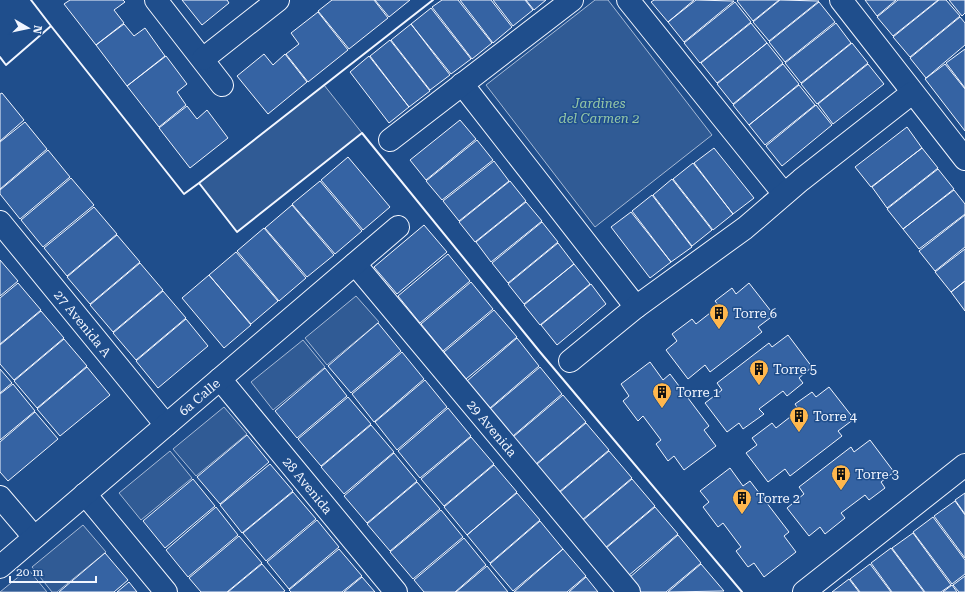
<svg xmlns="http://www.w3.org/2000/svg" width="965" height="592" viewBox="0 0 965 592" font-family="'Roboto Serif',serif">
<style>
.green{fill:#305b95;stroke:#a8bbd7}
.building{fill:#3563a3;stroke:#f2f6ff}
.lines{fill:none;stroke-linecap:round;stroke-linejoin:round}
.minor-casing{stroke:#f2f6ff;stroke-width:24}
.minor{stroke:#1f4e8c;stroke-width:22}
.wall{stroke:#f2f6ff;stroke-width:2}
.labels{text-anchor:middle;stroke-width:3;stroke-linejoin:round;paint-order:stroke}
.park-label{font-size:13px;font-style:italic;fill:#97c8a6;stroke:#1f4e8c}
.poi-label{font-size:13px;fill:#f2f6ff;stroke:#1f4e8c;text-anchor:start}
.street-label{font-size:13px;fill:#f2f6ff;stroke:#1f4e8c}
</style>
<rect width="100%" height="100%" fill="#1f4e8c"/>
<path class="green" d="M595 0H608L712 135 595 227 486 85Z
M324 85 362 133 237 232 199 183Z
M356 296 379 322 327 365 305 338Z
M303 340 325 367 273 410 251 382Z
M224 407 247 434 196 476 173 449Z
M170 451 192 478 141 520 119 493Z
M83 525 106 552 57 592H52L32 567Z
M28 569 47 592H0Z"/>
<path class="building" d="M70 0H123L125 2 114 10 124 23 96 45 64 4Z
M182 0H227L229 3 202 25Z
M332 0H374L388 18 349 49 318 11Z
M375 0H410L389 17Z
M442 0H458L492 43 472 59 432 7Z
M460 0H491L512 27 493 43Z
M493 0H525L533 10 513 26Z
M526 0H546L534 10Z
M654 0H694L668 22 651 2Z
M696 0 734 1 684 42 668 22Z
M738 0H779L753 21 737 1Z
M780 0 819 1 769 41 753 22Z
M865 0H896L877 16Z
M898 0H938L893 36 877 17Z
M939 0H946L960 16 910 57 893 37Z
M949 0H965V13L962 16Z
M735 2 751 22 700 63 684 43Z
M819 2 835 22 785 62 769 42Z
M431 8 471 59 451 74 411 24Z
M318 12 348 50 308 82 286 54 299 44 291 33Z
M960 17 965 23V45L926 78 910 58Z
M751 23 767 43 717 83 701 63Z
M836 23 851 43 801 83 785 63Z
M124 24 134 36 145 28 165 56 127 86 96 45Z
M411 24 450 75 430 90 391 40Z
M390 40 430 91 409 107 370 56Z
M767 43 783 63 733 104 717 84Z
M852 43 868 63 817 104 801 84Z
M965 49V88L946 63Z
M264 54 273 65 285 54 307 82 268 114 237 76Z
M166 56 187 84 177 92 186 105 159 127 127 86Z
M369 56 409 107 389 123 350 72Z
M783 64 799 84 749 125 733 105Z
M868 64 884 84 833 124 818 104Z
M945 64 965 89V131L925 79Z
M799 85 815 105 765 145 749 125Z
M2 93 24 120 0 141V94Z
M816 105 832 125 782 166 766 146Z
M187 106 197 119 207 110 228 138 190 168 159 128Z
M460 120 476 139 426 180 410 160Z
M25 122 47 149 0 189V142Z
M907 127 922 148 871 187 855 167Z
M477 140 493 160 442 200 426 181Z
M714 148 754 198 733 214 694 163Z
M922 148 938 168 887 208 872 187Z
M48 150 70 177 20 219 0 194V190Z
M348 157 390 207 363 230 321 180Z
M494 161 509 181 459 221 443 201Z
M693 163 733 214 713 230 673 179Z
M938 169 954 189 903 229 887 209Z
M71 178 94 205 43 247 21 220Z
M672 179 712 230 692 246 653 195Z
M320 181 362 231 335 254 292 204Z
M510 181 526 201 475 242 459 222Z
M954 190 965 204V214L919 249 903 229Z
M652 195 692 247 671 262 632 211Z
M526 202 542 221 491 262 476 242Z
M292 205 334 255 307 277 265 228Z
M94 207 117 234 67 276 44 248Z
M631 212 671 262 650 278 611 227Z
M965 215V247L935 271 919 251Z
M542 222 558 242 508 283 492 263Z
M424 225 447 252 397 294 374 267Z
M264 228 306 278 279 301 237 251Z
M117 235 140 262 90 304 67 277Z
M558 243 574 264 524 304 508 284Z
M965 249V281L951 292 935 272Z
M236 252 278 301 251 324 209 275Z
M448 254 470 281 420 323 398 296Z
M0 260 18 281 0 296Z
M140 263 163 290 113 332 90 305Z
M574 264 590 284 540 325 524 305Z
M209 275 251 325 224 348 182 298Z
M965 281V311L951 292Z
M471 282 493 309 443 351 421 324Z
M18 283 41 310 0 344V298Z
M749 283 774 315 758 327 762 332 710 372 705 365 688 379 666 350 677 341 672 334 692 319 696 324 719 306 715 301 732 288 736 294Z
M591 284 606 304 557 345 541 325Z
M163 291 186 318 136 360 113 333Z
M494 310 517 337 466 379 444 352Z
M41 311 64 338 14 380 0 364V345Z
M186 319 208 346 158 388 136 361Z
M378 323 401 351 351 393 328 366Z
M788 335 812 367 799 378 803 383 787 396 783 391 759 409 764 414 743 429 739 423 727 432 705 403 722 390 717 383 769 343 772 347Z
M517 338 539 366 490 408 467 381Z
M64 339 87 366 37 408 14 381Z
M402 352 424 379 374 422 352 394Z
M650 362 663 380 670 374 709 426 704 430 716 446 684 470 674 456 668 461 656 444 661 440 643 416 638 421 623 401 629 396 621 384Z
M87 367 110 395 60 436 37 409Z
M540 367 562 394 513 436 490 409Z
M325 368 347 396 297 438 275 411Z
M0 369 12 383 0 393Z
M425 380 447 407 397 450 375 422Z
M13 384 35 411 0 440V394Z
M829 387 854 419 838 431 842 436 790 476 785 469 768 482 746 453 757 445 752 438 772 423 776 428 799 410 795 404 812 392 816 397Z
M563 395 586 422 536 464 513 437Z
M348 397 371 424 321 466 298 439Z
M448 408 471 436 420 478 398 451Z
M35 412 58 439 8 481 0 472V442Z
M586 423 609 450 559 492 536 465Z
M371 425 394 452 344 494 321 467Z
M247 435 269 462 220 504 197 477Z
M471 437 494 464 444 506 421 479Z
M870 440 894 472 881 482 885 488 869 500 865 495 841 513 845 518 825 534 820 527 809 536 787 508 804 494 799 487 851 447 854 452Z
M609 451 632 478 582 520 559 493Z
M394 453 417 481 367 523 344 496Z
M270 464 293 491 242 533 220 505Z
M494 465 517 492 467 535 444 507Z
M730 468 743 486 750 481 789 532 784 536 796 552 764 577 754 563 748 567 736 551 741 547 723 523 718 527 703 507 709 502 700 491Z
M193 479 215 506 165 548 143 521Z
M632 479 655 506 605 548 582 521Z
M417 482 440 509 390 551 367 524Z
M293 492 316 519 266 561 243 533Z
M517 493 540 520 490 563 467 535Z
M965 493V514L955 500Z
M955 501 965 515V558L934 516Z
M216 507 238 535 188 577 166 550Z
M655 507 678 534 628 576 605 549Z
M441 510 463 537 413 579 390 552Z
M933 517 965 560V574L952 584 913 532Z
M317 520 339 547 289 589 267 562Z
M540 521 563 549 513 591 490 564Z
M913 533 951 585 941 592H925L892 548Z
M678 535 701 563 666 592H641L629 578Z
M239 536 262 563 227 592H201L189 578Z
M464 538 486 565 455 592H424L414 580Z
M891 548 924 592H892L871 563Z
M339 549 362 576 342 592H291L289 590Z
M563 549 586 576 567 592H514Z
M105 553 128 580 114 592H59Z
M262 564 285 591 283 592H228Z
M701 564 724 591 668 592Z
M870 564 891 592H860L850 579Z
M487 566 508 592H456Z
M965 576V592H959L953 585Z
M362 577 375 592H344Z
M586 577 598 592H569Z
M849 579 859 592H832Z
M129 582 137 592H117Z
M952 585 957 592H943Z"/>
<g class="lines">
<g class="minor-casing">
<g id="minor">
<path d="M156 0 222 85"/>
<path d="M628 0 784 194"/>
<path d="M841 0 965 159"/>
<path d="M203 59 278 0"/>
<path d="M462 84 636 307"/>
<path d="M390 140 572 0"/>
<path id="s1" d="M0 222 166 425"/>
<path id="s2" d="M355 264 629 592"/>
<path d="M570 361 636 307 745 228 801 180 912 93"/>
<path id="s3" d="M220 379 396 592"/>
<path d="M85 494 166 592"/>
<path d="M0 497 34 537"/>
<path id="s4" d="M0 567 398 227"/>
<path d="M804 592 965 465"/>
</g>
</g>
<use href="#minor" class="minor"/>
<path class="wall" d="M51 26 184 194 199 183 237 232 362 133 540 352 742 592
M0 57 6 65 51 26 31 0
M199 183 433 0"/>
</g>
<defs>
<g id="building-pin" transform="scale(1)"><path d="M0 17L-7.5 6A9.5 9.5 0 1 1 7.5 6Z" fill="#ffb74d" stroke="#1f4e8c"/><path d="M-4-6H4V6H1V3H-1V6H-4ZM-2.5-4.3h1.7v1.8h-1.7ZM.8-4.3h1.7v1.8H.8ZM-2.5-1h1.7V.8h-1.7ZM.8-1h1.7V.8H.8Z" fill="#111"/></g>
</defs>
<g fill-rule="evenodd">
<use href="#building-pin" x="719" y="313"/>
<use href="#building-pin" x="759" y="369"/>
<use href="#building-pin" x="662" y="392"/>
<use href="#building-pin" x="799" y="416"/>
<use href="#building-pin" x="841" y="474"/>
<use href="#building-pin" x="742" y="498"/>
</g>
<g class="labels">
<g class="park-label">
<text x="599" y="108">Jardines<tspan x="599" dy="15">del Carmen 2</tspan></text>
</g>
<g class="poi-label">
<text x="733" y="318">Torre 6</text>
<text x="773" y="374">Torre 5</text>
<text x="676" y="397">Torre 1</text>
<text x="813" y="421">Torre 4</text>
<text x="855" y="479">Torre 3</text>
<text x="756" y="503">Torre 2</text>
</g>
<g class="street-label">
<text dy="5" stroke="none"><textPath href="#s1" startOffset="131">27 Avenida A</textPath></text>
<text dy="5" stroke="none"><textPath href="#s4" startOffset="262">6a Calle</textPath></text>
<text dy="5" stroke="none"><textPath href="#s2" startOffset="214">29 Avenida</textPath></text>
<text dy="5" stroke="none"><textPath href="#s3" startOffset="138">28 Avenida</textPath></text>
</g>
</g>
<g transform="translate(28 28) rotate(99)" stroke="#1f4e8c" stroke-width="3" paint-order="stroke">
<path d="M0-3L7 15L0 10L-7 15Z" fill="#f2f6ff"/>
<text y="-6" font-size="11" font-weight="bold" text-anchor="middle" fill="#f2f6ff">N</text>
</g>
<path d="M10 576v6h86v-6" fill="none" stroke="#f2f6ff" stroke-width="2"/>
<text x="16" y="576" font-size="12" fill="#f2f6ff" stroke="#1f4e8c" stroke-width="3" paint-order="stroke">20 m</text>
</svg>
